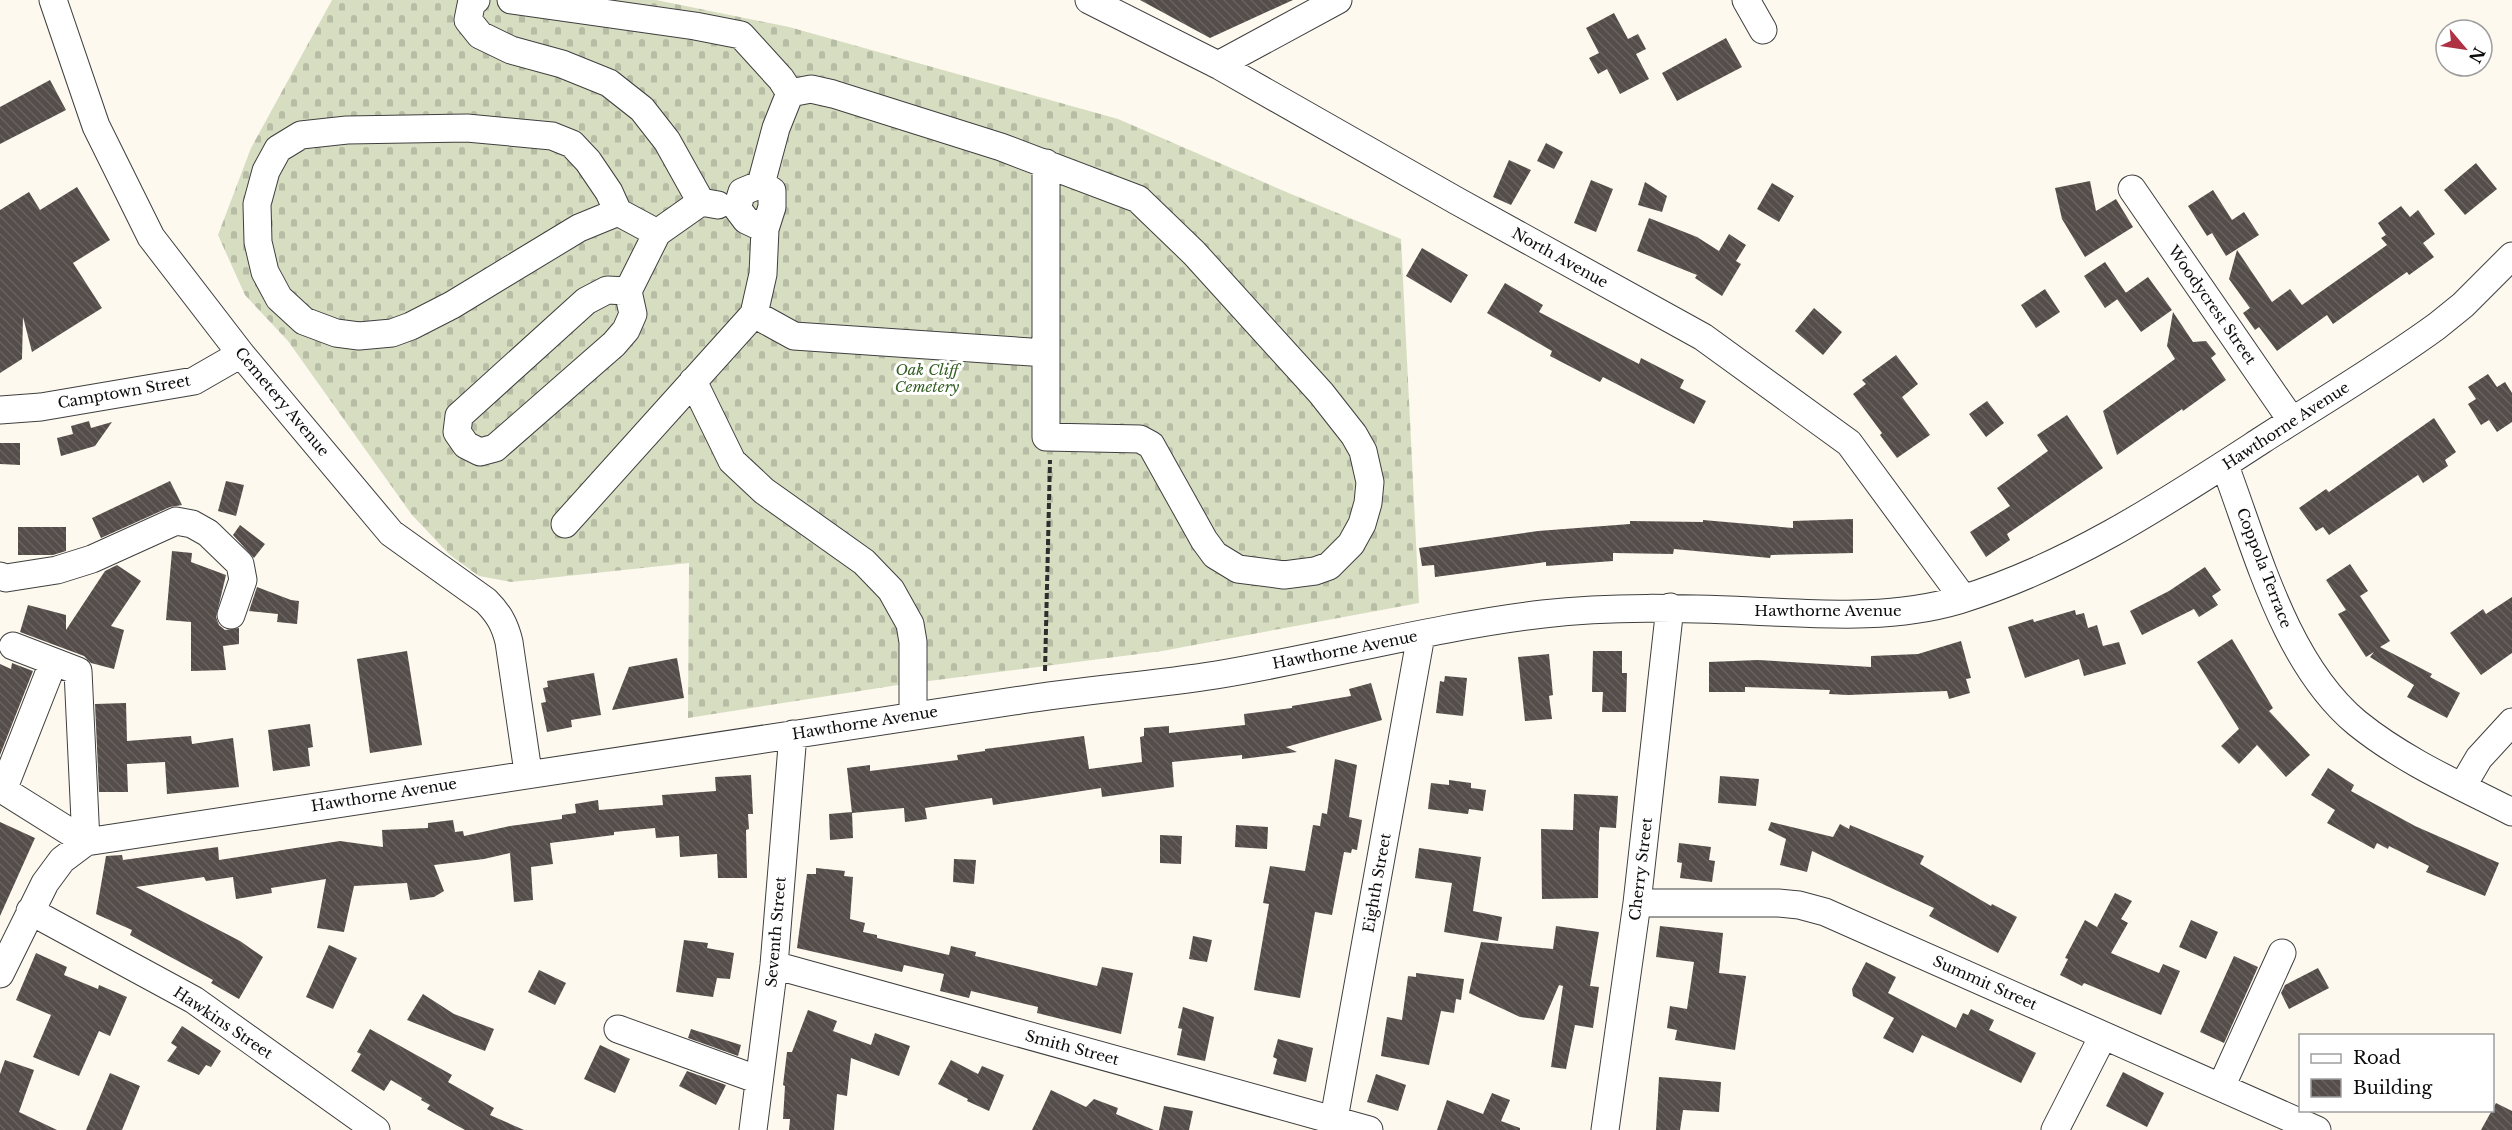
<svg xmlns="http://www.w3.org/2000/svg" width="2512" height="1130" viewBox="0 0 2512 1130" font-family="'Libre Baskerville',serif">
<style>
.cemetery{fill:url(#cemetery-stones)}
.building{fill:url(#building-back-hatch)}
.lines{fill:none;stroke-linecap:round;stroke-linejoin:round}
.minor-casing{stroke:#3f3f3f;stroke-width:29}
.path{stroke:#2e2e2e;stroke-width:4;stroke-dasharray:6 3;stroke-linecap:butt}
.minor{stroke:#fff;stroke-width:27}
.labels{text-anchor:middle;stroke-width:6;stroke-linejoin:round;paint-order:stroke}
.street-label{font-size:15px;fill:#0c0c0c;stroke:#fff}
.park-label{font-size:15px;font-style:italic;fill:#355e23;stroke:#fff}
</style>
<defs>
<pattern id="cemetery-stones" width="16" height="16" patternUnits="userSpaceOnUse" patternTransform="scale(1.5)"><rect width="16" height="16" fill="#d7ddc1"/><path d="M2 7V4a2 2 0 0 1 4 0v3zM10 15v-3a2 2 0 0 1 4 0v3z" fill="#b7bca5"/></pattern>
<pattern id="building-back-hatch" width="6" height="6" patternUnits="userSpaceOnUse" patternTransform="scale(1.5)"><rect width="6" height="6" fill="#544d4a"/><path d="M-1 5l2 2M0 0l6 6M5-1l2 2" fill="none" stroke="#686260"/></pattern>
</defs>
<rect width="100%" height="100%" fill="#fdf9ee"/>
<path class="cemetery" d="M332 0H656L789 27 1118 119 1291 194 1401 239 1419 603 1162 651 898 685 688 718 689 563 511 582 479 576 450 555 412 515 288 341 245 295 218 235 251 148Z"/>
<path class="building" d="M1140 0H1293L1210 38Z
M1614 13 1628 39 1638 34 1646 49 1636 54 1649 79 1620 94 1607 69 1598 74 1589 58 1599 53 1586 28Z
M1726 38 1742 67 1677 101 1662 73Z
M50 80 66 110 0 144V107Z
M1546 143 1563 152 1554 169 1537 161Z
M1509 160 1531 170 1511 205 1493 197Z
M2476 163 2497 189 2465 215 2444 190Z
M1591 180 1613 189 1596 232 1574 223Z
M2090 181 2096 211 2116 199 2133 227 2085 257 2062 219 2055 188Z
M1645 182 1667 196 1662 212 1638 205Z
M1772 183 1794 196 1779 222 1757 209Z
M77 187 110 240 73 263 102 308 32 352 23 317 22 359 0 373V210L29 192 40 210Z
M2213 190 2232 220 2244 212 2259 235 2226 256 2212 233 2207 236 2188 206Z
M2401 206 2410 217 2418 210 2435 234 2423 243 2434 257 2409 275 2407 272 2333 324 2327 315 2277 351 2259 327 2255 330 2243 313 2250 308 2229 279 2237 250 2272 302 2290 289 2302 305 2387 245 2381 238 2386 235 2378 223Z
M1649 218 1697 237 1719 251 1729 234 1746 245 1736 261 1741 264 1722 296 1695 278 1697 275 1637 251Z
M1422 248 1468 275 1451 303 1406 276Z
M2105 262 2126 293 2105 308 2084 276Z
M2148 277 2172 310 2141 332 2117 299Z
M1505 283 1543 305 1539 312 1639 364 1641 358 1684 380 1680 388 1706 401 1694 424 1603 377 1600 382 1550 356 1552 351 1487 313Z
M2045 289 2060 312 2036 328 2021 305Z
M1814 308 1842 332 1823 355 1795 331Z
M2173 312 2193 342 2206 341 2216 354 2211 358 2226 380 2183 411 2182 409 2117 455 2103 411 2175 359 2167 346Z
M1896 355 1918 384 1902 397 1930 435 1897 458 1880 435 1882 433 1853 394 1866 384 1862 380Z
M2488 374 2497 387 2505 382 2512 393V422L2497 432 2489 420 2481 425 2468 404 2476 399 2468 387Z
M1987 401 2004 423 1986 437 1969 414Z
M2067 415 2103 468 2007 534 2010 540 1986 557 1970 532 2010 506 1997 488 2048 451 2037 435Z
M2434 418 2456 452 2445 460 2448 466 2423 483 2418 475 2329 535 2323 527 2316 531 2299 508 2326 489 2329 492Z
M89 421 91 428 112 422 95 446 61 456 57 438 73 434 71 426Z
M0 443H20V465L0 464Z
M170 481 182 505 170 507 101 538 92 518Z
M226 481 244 485 236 516 218 511Z
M1853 519V553L1771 555 1770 558 1674 549 1673 554 1613 553V561L1546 566V562L1435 577 1434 565 1422 566 1419 548 1538 531 1630 524V521L1703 522V520L1793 528V521Z
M240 525 265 544 254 558 233 535Z
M18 527H66V551L53 555H18Z
M172 551 192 553 191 562 226 575 216 617 219 625 225 630 239 628V644L223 646 226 670 191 671V622L166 620Z
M2350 564 2368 591 2360 596 2390 641 2380 647 2432 674 2430 677 2460 693 2447 718 2407 697 2414 685 2370 657 2374 652 2366 657 2338 614 2346 610 2326 580Z
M117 565 141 581 111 626 124 630 114 669 91 663 84 656 20 632 28 605 66 615V630L105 571Z
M2205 567 2221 590 2212 596 2218 605 2199 617 2194 609 2142 635 2130 611 2169 591Z
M257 587 291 600 299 601 297 624 277 622 278 614 249 611Z
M2512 597V653L2481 675 2450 633 2483 609 2486 614Z
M2075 610 2076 615 2084 613 2088 628 2097 625 2103 646 2119 642 2126 664 2084 676 2079 659 2025 678 2008 627 2033 619 2034 622Z
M2232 639 2273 708 2269 711 2310 755 2286 777 2257 745 2239 764 2221 746 2239 729 2197 662Z
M1961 641 1971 678 1966 679 1970 693 1949 699 1947 691 1848 695 1829 694 1830 690 1745 687V692H1709V662L1758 660 1871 667V656L1918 654Z
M407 651 422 745 370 753 357 659Z
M1593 651H1622V673H1627L1626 712H1602L1603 692H1592Z
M1549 654 1553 695 1549 696 1552 719 1525 721 1518 657Z
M677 658 684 698 612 710 629 667Z
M12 663 33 671 0 755V664L11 669Z
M594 673 601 715 571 720 572 727 547 732 541 703 546 702 543 688 548 687 547 681Z
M1445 676 1467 678 1463 716 1436 713 1440 681 1444 682Z
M1371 683 1382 720 1286 747 1297 752 1242 759V755L1172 762 1174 787 1102 797 1101 788 993 805 992 798 925 808 927 819 905 822 904 808 852 813 847 768 870 765V771L958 760 957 755 985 751V749L1084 736 1089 769 1142 762 1140 737 1144 736V728L1169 726V733L1245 725 1244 714 1292 708V706L1351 696 1349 689Z
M126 703 127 741 191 736 192 744 233 738 239 787 167 794 165 762 127 764 128 792H99L95 704Z
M310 724 313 747 308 748 310 766 273 771 268 730Z
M1335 759 1357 765 1349 817 1362 820 1357 850 1352 849 1351 853 1344 852 1332 915 1315 912 1300 998 1254 990 1269 904 1263 903 1270 866 1305 871 1313 825 1320 826 1322 813 1327 814Z
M2328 768 2354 785 2351 791 2415 826 2499 863 2485 896 2426 872 2429 866 2389 846 2388 849 2377 843 2374 849 2327 823 2335 810 2311 795Z
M751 775 753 814H748L749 829 746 830 747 878H718L717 854 680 857 679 836 656 838 655 828 614 832V835L550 843 553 864 531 867 533 900 514 902 510 853 484 859 434 865 444 891 434 897 410 900 407 883 354 886 344 932 317 928 326 879 271 888 272 893 236 899 233 877 206 881 204 877 136 887 240 941 263 957 239 999 211 983 213 980 130 935 132 930 96 914 106 856 122 855 123 860 218 847 219 860 340 841 383 847 382 830 428 828V823L453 820 455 832 463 831 464 836 510 826 562 819V815L576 813 575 804 598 800 599 810 663 805 662 795 716 791 715 777Z
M1720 776 1759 779 1756 806 1718 803Z
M1449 780 1471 783V788L1486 790 1483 811 1469 809 1468 814 1428 809 1431 783 1449 785Z
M1574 794 1618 796 1616 828 1600 827 1599 832 1598 898 1542 899 1541 829 1573 830Z
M852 812 853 838 830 840 829 814Z
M0 822 35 838 0 916Z
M1771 822 1833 837 1840 824 1849 829 1850 825 1924 856 1920 864 1991 906 1992 904 2017 917 1998 953 1929 916 1934 908 1812 851 1807 872 1780 865 1786 839 1768 830Z
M1236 825 1268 827 1267 849 1235 847Z
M1160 835 1182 836 1181 864 1160 863Z
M1679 843 1711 847 1709 860 1715 861 1712 882 1680 878 1682 863 1677 862Z
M1419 848 1481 857 1473 911 1502 917 1498 941 1444 932 1452 883 1415 878Z
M954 859 976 860 974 884 953 882Z
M816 868 845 871 844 876 853 877 850 919 865 923 863 932 877 935V938L949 955 951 946 976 952 975 956 1097 986 1102 967 1133 973 1121 1034 1037 1013 1038 1007 971 991 969 998 940 991 944 974 904 965 902 972 797 948 807 874H816Z
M2115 893 2132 901 2121 919 2128 923 2111 953 2159 973 2163 964 2180 971 2161 1015 2084 983 2082 986 2060 975 2068 959 2065 958 2085 920 2097 927Z
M2191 920 2218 932 2206 959 2179 947Z
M1556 926 1599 932 1590 986 1599 987 1593 1028 1575 1025 1566 1069 1551 1067 1563 986 1559 985 1544 1020 1520 1017 1469 993 1481 942 1553 949Z
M1660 926 1723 933 1719 973 1746 976 1735 1050 1675 1040 1677 1030 1667 1028 1670 1006 1687 1009 1694 962 1656 957Z
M1193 936 1212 940 1207 962 1189 959Z
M684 940 708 943 707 948 734 953 730 979 717 978 713 997 676 992Z
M329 945 357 958 333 1009 306 997Z
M36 953 67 967 64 975 98 989 99 985 127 997 110 1036 99 1031 79 1076 33 1057 51 1015 16 1000Z
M2234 956 2258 967 2224 1043 2200 1032Z
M1866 962 1896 977 1888 993 1956 1028 1963 1013 1968 1015 1971 1009 1994 1020 1989 1030 2036 1053 2021 1083 1922 1035 1913 1053 1883 1038 1894 1018 1853 996 1852 989Z
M2318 968 2329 988 2289 1009 2281 993 2285 985Z
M539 970 566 983 555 1005 528 992Z
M1416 973 1464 979 1461 1000 1456 999 1454 1013 1441 1011 1429 1065 1381 1056 1387 1017 1402 1020 1408 976 1416 977Z
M423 994 454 1014 494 1029 485 1051 407 1020Z
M1183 1007 1214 1017 1205 1061 1177 1055 1182 1029 1178 1028Z
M808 1010 837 1021 833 1031 871 1045 875 1033 910 1046 899 1076 851 1058 847 1096 837 1094 834 1130H789L790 1119H783L785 1086 783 1085 787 1052H792Z
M182 1026 221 1051 211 1067 206 1065 199 1075 167 1061 177 1047 171 1043Z
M370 1029 452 1075 448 1082 494 1108 490 1115 524 1130H465L427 1109 430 1105 421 1100 422 1098 391 1080 384 1091 351 1071 361 1054 357 1052Z
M691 1029 741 1045 738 1056 688 1038Z
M1278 1039 1313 1048 1306 1082 1273 1074 1277 1059 1273 1057Z
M600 1045 630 1059 615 1093 584 1079Z
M5 1060 34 1070 19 1112 57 1130H0V1074Z
M951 1060 978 1074 982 1066 1004 1075 989 1111 967 1101 968 1099 938 1084Z
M687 1071 726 1085 716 1105 679 1086Z
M2123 1072 2164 1093 2147 1127 2106 1106Z
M110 1073 140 1086 122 1130H86Z
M1376 1074 1406 1085 1398 1111 1367 1102Z
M1659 1077 1721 1082 1719 1112 1683 1110 1680 1130H1656Z
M1051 1090 1086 1107 1094 1099 1118 1108 1116 1114 1154 1130H1032Z
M1492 1093 1510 1100 1501 1121 1520 1128V1130H1437L1447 1100 1483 1114Z
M2496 1103 2512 1111V1130H2481Z
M1164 1106 1193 1111 1189 1130H1159Z"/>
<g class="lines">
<g class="minor-casing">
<path id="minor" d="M53 0 96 126 151 237 241 354 391 533 486 601C499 614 505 625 509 642L528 772
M476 0H472L468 20 480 35 511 50 562 64 609 83 642 109 667 141 701 202 718 205
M511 0 695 26 741 35 781 79 790 93 776 128 761 184
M1089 0 1218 65 1457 201 1703 337 1849 443 1963 598
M1746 0 1763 30
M1218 65 1338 0
M790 93 811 89 833 94 1001 147 1138 199 1194 253 1321 393 1354 435 1363 451 1370 482 1368 503 1362 524 1351 544 1329 566 1315 571 1284 575 1238 569 1215 555 1204 540 1151 445 1140 439 1046 437V163
M2132 189 2292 421
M618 212 579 228 452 305 411 326 392 333 359 336 336 333 304 321 279 298 265 272 258 242 257 204 266 171 278 149 301 135 347 130 467 128 552 136 572 144 588 161 609 192 618 212 657 233
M628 291 607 290 586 301 459 416 457 432 466 445 480 452 495 448 614 344 626 330 633 314 628 291 657 233 701 202
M754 314 794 336 1046 353
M693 381 732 461 764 491 864 562 891 590 910 624 913 642V716
M0 410 41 407 194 381 241 354
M2225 466C2257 551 2285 663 2357 723 2404 761 2459 785 2512 812
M565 524 754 314 763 274 765 229 746 220 737 208 742 192 761 184 772 191V207L765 229
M0 576 6 578 57 570 92 559 176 521 192 524 208 533 240 564 243 580 231 615
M13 646 78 671 86 842
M53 663 3 790 86 842
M2462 787 2479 758 2512 722
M1637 903H1778L1799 905 1825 912 2317 1130
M30 911 194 1000 376 1130
M774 965 1369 1130
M0 974 45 883 62 860 86 842C397 793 709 747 1021 700 1086 690 1152 685 1216 675 1325 657 1433 627 1543 614 1612 606 1682 608 1751 611 1821 614 1891 620 1959 600 2070 566 2165 503 2262 440 2321 402 2381 367 2437 326L2463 305 2512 256
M618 1029 759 1080
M2221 1087 2282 953
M753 1130 774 965 793 734
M1332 1130 1421 635
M1605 1130 1637 903 1670 607
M2055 1130 2103 1036"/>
</g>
<path class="path" d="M1045 671 1050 460"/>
<use href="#minor" class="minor"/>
</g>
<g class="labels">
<g class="street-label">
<text transform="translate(1560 258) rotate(29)" y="5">North Avenue</text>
<text transform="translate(2212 305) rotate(55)" y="5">Woodycrest Street</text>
<text transform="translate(124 392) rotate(-10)" y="5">Camptown Street</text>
<text transform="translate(282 402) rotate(50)" y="5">Cemetery Avenue</text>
<text transform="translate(2286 426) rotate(-33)" y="5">Hawthorne Avenue</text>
<text transform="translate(2264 568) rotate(69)" y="5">Coppola Terrace</text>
<text x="1828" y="616">Hawthorne Avenue</text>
<text transform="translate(1345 650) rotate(-11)" y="5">Hawthorne Avenue</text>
<text transform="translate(865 723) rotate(-9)" y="5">Hawthorne Avenue</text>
<text transform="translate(384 795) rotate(-9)" y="5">Hawthorne Avenue</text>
<text transform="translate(1641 869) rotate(-83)" y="5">Cherry Street</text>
<text transform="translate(1377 883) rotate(-80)" y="5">Eighth Street</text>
<text transform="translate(776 932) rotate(-85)" y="5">Seventh Street</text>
<text transform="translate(1985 983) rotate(24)" y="5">Summit Street</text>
<text transform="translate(223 1023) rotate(34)" y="5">Hawkins Street</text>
<text transform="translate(1072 1048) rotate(15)" y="5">Smith Street</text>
</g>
<g class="park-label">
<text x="927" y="375">Oak Cliff<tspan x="927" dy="17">Cemetery</tspan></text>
</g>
</g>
<rect x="2299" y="1034" width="195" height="78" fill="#ffffff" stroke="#9e9e9e" stroke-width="1.5"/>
<rect x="2311" y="1054" width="30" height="9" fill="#ffffff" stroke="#9e9e9e" stroke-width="1.5"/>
<text x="2353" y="1064" font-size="18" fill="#0c0c0c">Road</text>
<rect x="2311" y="1079" width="30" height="18" fill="url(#building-back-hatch)" stroke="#9e9e9e" stroke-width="1.5"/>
<text x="2353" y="1094" font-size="18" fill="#0c0c0c">Building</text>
<g transform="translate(2464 48) rotate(119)"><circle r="28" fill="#ffffff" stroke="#9e9e9e" stroke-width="1.5"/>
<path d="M0-4.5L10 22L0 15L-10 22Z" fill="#af3244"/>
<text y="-9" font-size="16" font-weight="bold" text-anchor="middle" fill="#0c0c0c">N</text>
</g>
</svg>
